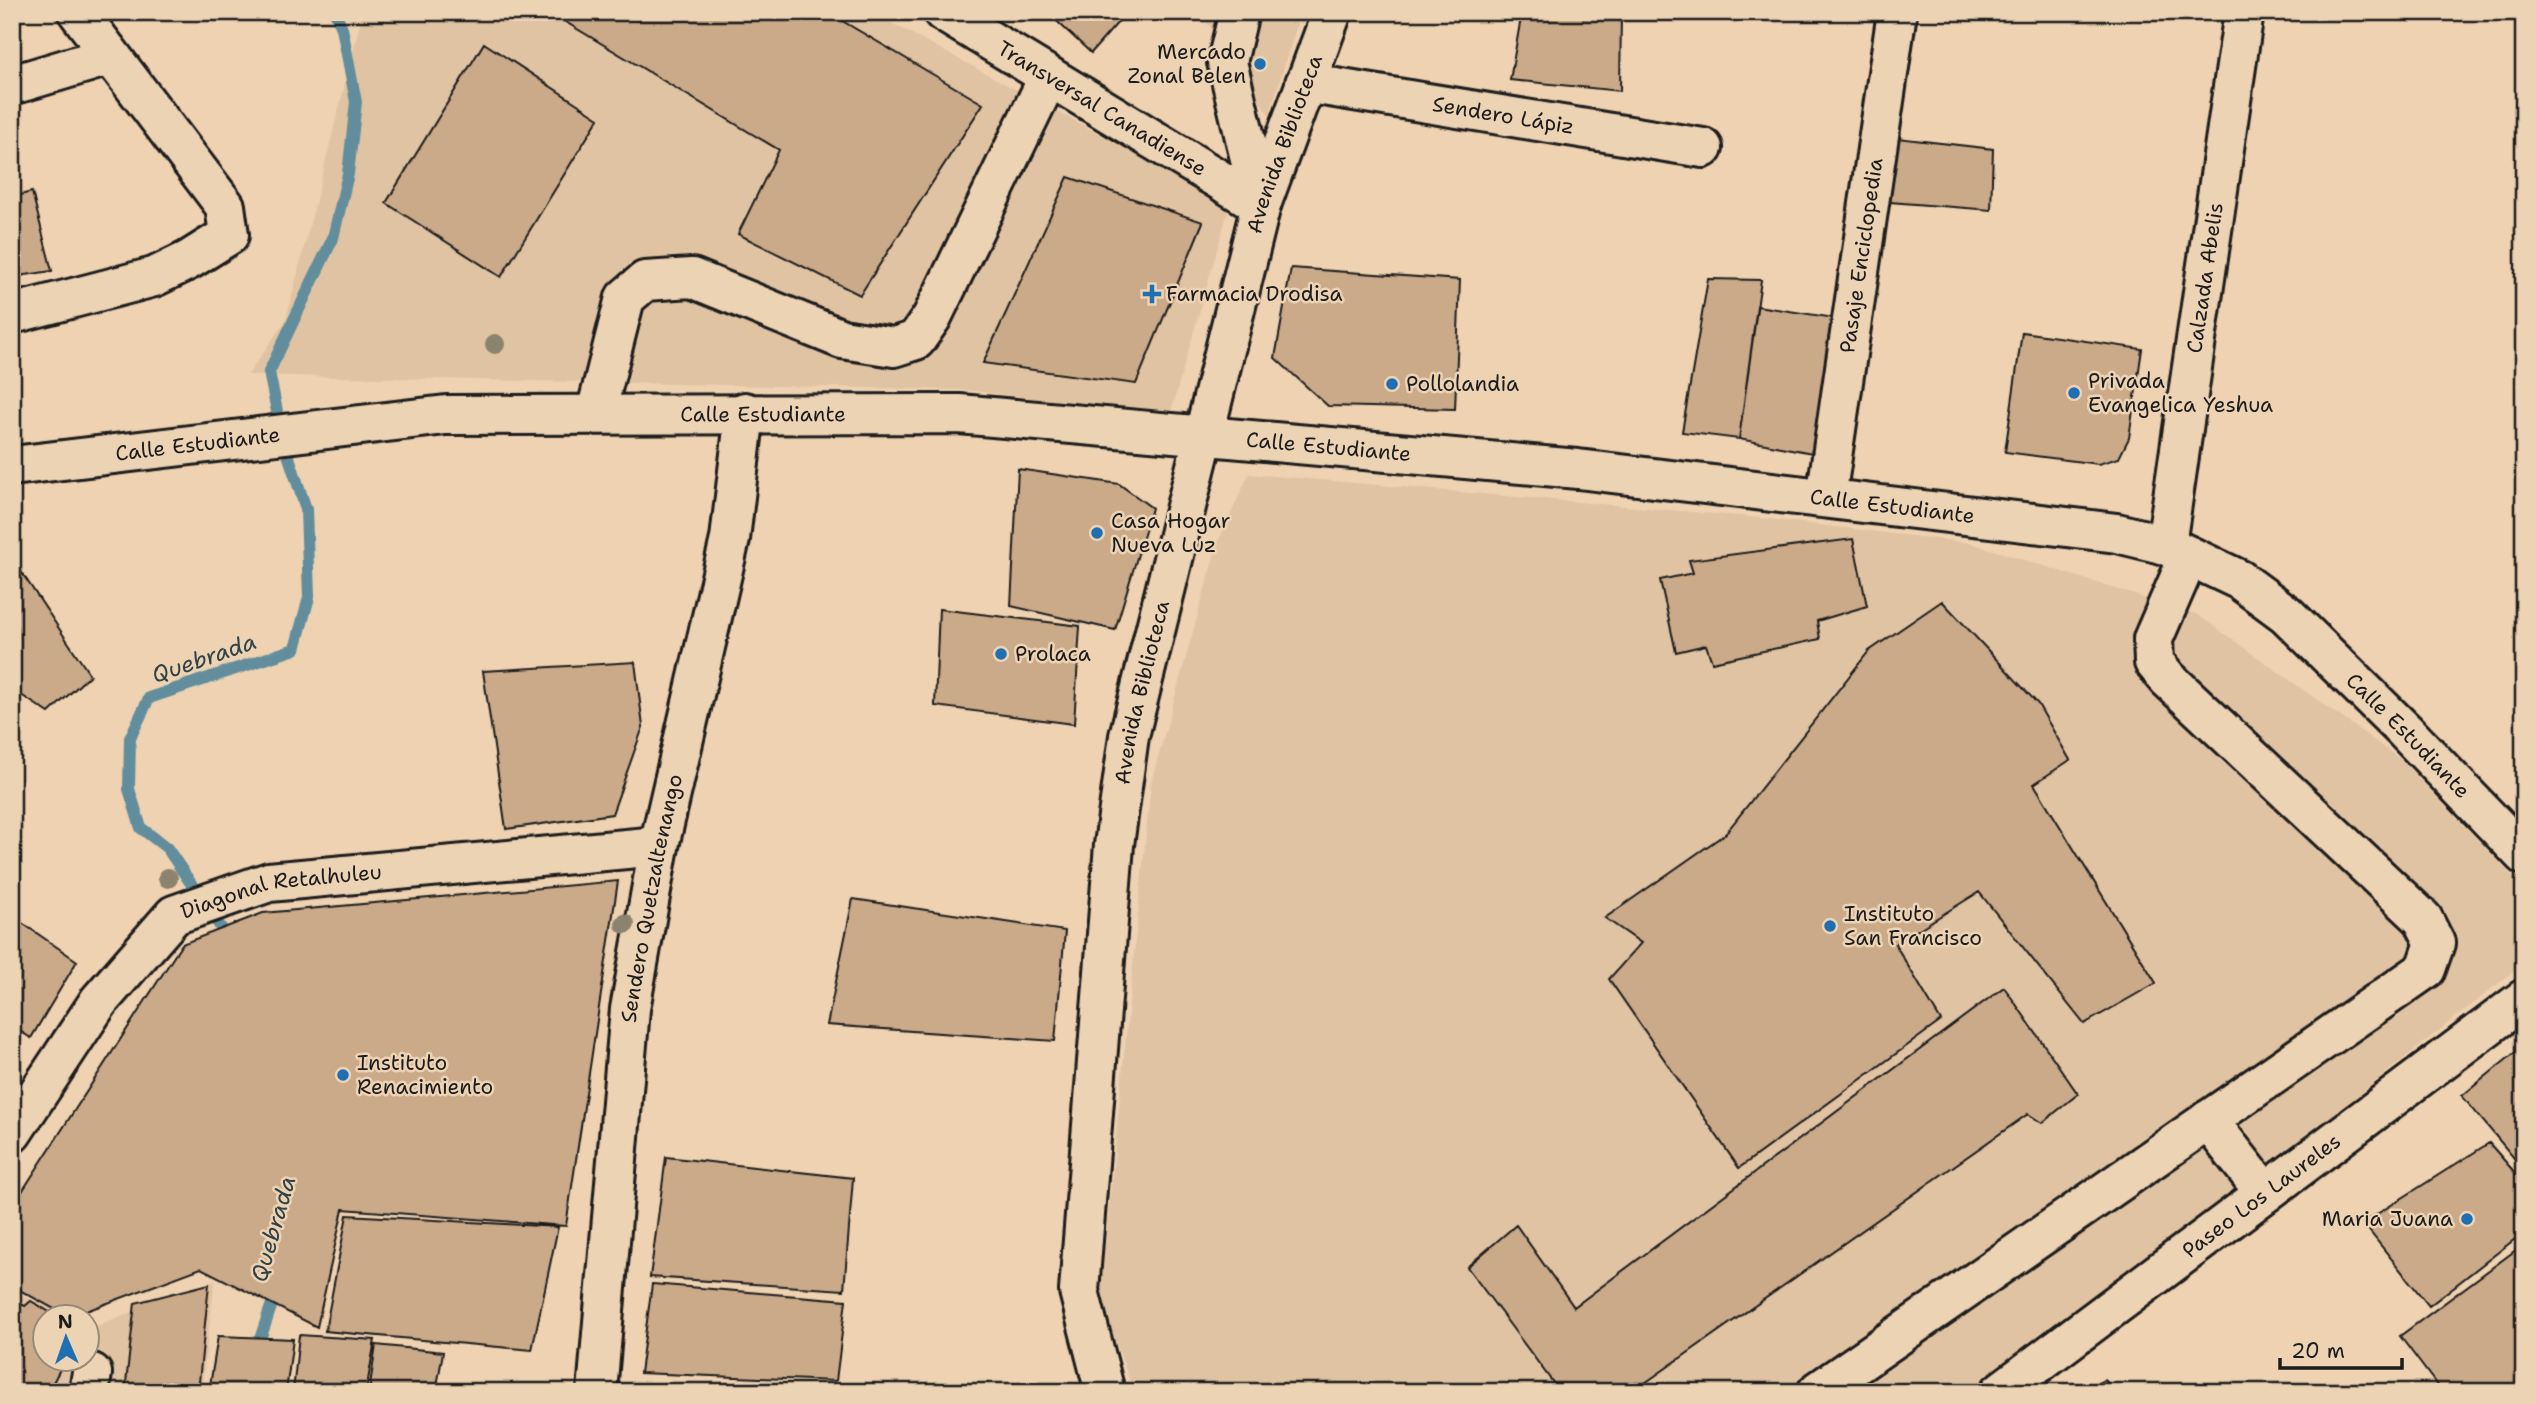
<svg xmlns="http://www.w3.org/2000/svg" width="2536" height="1404" viewBox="0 0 2536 1404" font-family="'Shantell Sans',sans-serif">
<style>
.built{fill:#e0c3a2}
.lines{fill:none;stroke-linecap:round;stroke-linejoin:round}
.stream{stroke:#628d9c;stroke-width:12}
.building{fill:#cbaa8a;stroke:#1c1c1c;stroke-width:2}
.minor-casing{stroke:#1c1c1c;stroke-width:44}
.minor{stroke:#ecd3b4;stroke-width:38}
.tree{fill:#8b836e}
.poi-dot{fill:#1f6fb2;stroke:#ecd3b4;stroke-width:2.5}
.labels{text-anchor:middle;stroke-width:5;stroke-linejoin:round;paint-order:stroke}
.poi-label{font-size:21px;fill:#1c1c1c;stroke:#ecd3b4;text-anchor:start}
.street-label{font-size:21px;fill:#1c1c1c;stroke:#ecd3b4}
.water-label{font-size:23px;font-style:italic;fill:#334247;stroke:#ecd3b4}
</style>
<rect width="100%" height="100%" fill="#eed2b1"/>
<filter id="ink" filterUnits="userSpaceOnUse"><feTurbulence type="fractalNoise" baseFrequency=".0143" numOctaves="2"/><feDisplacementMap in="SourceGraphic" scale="14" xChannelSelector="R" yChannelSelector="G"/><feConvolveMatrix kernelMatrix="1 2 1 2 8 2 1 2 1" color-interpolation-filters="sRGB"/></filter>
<g filter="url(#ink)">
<path class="built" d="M363 12H871L1230 204 1170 415 965 390 248 375 286 320Z
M1200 12H1301L1269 115Z
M1249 474 1751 517 1971 543 2198 615 2400 759 2524 888V963L2049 1341 1976 1392H1134L1100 1300 1151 783 1218 542Z
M215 1280 201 1392H12V1291L67 1316H46V1358H88V1326L91 1328Z"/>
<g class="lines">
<path class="stream" d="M230 941 167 848 141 828 129 789 130 738 149 698 295 649 309 597 306 509 282 436 269 372 333 238 348 174 356 102 342 28 335 12
M256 1351 277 1289"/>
</g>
<path class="building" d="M549 12H827L983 104 860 295 738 234 779 150Z
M1047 12H1127L1091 53Z
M1522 12H1621L1620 91 1510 80Z
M484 43 599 118 501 277 386 203Z
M1897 138 1993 149 1991 210 1890 202Z
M1068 177 1203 222 1136 384 983 363Z
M32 192 52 271 12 277V197Z
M1291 268 1460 280 1455 409 1328 406 1275 358Z
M1708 279 1761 280 1739 439 1682 432Z
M1757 306 1841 319 1823 455 1739 439Z
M2022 332 2142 349 2129 438 2119 458 2098 464 2005 452Z
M1018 469 1119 484 1152 508 1115 630 1011 606Z
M1853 539 1867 606 1817 621 1820 639 1712 662 1706 645 1676 652 1660 580 1693 573 1689 560Z
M12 558 90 675 49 713 12 689Z
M1942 601 2038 704 2070 760 2034 784 2156 983 2084 1024 1979 892 1895 944 1941 1021 1739 1168 1609 979 1641 943 1605 918 1725 834 1869 651Z
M939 609 1080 626 1074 724 935 706Z
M635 662 643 727 612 814 506 829 483 671Z
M618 881 566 1226 343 1209 317 1327 201 1268 73 1316H67L12 1286V1207L182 944 263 913Z
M853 899 1065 931 1055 1041 827 1025Z
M12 916 77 961 31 1038 12 1026Z
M2004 987 2078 1094 2042 1123 2028 1114 1632 1392H1560L1467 1267 1516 1225 1574 1307Z
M2524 1045V1170L2462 1096Z
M2489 1143 2524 1183V1232L2429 1306 2363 1223Z
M666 1157 853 1178 844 1290 650 1277Z
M347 1215 558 1227 532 1350 325 1331Z
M2524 1244V1392H2442L2400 1336Z
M209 1284 198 1392H125L135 1303Z
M652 1284 846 1300 836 1381 640 1373Z
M12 1298 25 1306 31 1301 56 1316H46V1358H66L48 1392H12Z
M299 1335 375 1340 366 1392H293Z
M218 1336 293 1339 286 1392H209Z
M376 1345 443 1352 436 1392H369Z
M2105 1379 2113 1392H2085Z"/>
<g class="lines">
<g class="minor-casing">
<g id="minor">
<path id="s1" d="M943 12 1261 205"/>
<path d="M1239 12 1227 62 1261 205"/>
<path id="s2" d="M1305 83 1703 148"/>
<path d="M12 85 109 56"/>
<path d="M12 314 154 277 189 260 229 235 225 206 78 12"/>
<path d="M596 413 625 298 645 281 692 278 842 339 894 347 916 340 932 317 1049 76"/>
<path id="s3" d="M12 466 446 415 959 414 1578 469 2117 533 2166 545 2240 580 2286 614 2405 731 2524 855"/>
<path id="s4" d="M1826 498 1897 12"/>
<path id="s5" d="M2166 545 2244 12"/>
<path d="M2208 1120 2265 1193"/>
<path id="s6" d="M12 1133 99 1001 174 915 269 882 659 846"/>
<path d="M89 1392 92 1373"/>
<path id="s7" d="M597 1392 630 1009 659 846 730 539 745 412"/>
<path id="s8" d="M1105 1392 1079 1291 1114 845 1129 736 1261 205 1332 12"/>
<path d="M1817 1392 2426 969 2435 943 2423 919 2168 679 2154 662 2153 639 2189 556"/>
<path id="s9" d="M2000 1392 2524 999"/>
</g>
</g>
<use href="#minor" class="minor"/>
</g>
<g class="tree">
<circle cx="495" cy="344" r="10"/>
<circle cx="168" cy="878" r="10"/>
<circle cx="625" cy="924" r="10"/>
</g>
</g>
<g class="poi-dot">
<circle cx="1260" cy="64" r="7"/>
<path d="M1148.5 283.5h7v7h7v7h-7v7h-7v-7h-7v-7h7z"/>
<circle cx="1392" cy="384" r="7"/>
<circle cx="2074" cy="393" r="7"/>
<circle cx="1097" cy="533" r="7"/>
<circle cx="1001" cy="654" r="7"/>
<circle cx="1830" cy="926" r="7"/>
<circle cx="343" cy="1075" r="7"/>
<circle cx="2467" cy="1219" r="7"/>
</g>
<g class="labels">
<g class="poi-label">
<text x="1246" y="59" text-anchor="end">Mercado<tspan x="1246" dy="24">Zonal Belen</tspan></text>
<text x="1166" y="301">Farmacia Drodisa</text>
<text x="2088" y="388">Privada<tspan x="2088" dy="24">Evangelica Yeshua</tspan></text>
<text x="1406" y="391">Pollolandia</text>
<text x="1111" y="528">Casa Hogar<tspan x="1111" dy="24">Nueva Luz</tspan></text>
<text x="1015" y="661">Prolaca</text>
<text x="1844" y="921">Instituto<tspan x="1844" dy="24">San Francisco</tspan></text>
<text x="357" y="1070">Instituto<tspan x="357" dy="24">Renacimiento</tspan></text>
<text x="2453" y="1226" text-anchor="end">Maria Juana</text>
</g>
<g class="street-label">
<text dy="7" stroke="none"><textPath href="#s1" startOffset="186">Transversal Canadiense</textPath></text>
<text dy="7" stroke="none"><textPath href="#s2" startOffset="201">Sendero Lápiz</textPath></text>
<text dy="7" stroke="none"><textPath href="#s8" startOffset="1274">Avenida Biblioteca</textPath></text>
<text dy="7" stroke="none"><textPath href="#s4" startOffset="245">Pasaje Enciclopedia</textPath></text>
<text dy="7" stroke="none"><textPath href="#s5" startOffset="270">Calzada Abelis</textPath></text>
<text dy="7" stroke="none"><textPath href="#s3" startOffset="754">Calle Estudiante</textPath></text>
<text dy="7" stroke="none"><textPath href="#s3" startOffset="187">Calle Estudiante</textPath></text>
<text dy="7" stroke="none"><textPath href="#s3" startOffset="1321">Calle Estudiante</textPath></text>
<text dy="7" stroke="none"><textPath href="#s3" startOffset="1888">Calle Estudiante</textPath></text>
<text dy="7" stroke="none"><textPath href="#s8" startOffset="707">Avenida Biblioteca</textPath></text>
<text dy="7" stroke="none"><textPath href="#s3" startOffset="2476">Calle Estudiante</textPath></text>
<text dy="7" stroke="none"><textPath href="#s6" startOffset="383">Diagonal Retalhuleu</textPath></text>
<text dy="7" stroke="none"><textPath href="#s7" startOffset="497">Sendero Quetzaltenango</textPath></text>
<text dy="7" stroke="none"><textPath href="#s9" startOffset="327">Paseo Los Laureles</textPath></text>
</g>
<g class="water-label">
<text transform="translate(204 658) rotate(-19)" y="8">Quebrada</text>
<text transform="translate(273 1229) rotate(-74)" y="8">Quebrada</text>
</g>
</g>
<rect width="2536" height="1404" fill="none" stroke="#ecd3b4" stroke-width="42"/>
<rect x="21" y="21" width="2494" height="1362" fill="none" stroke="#1c1c1c" stroke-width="2.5" filter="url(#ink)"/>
<g transform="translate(66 1338) rotate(358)"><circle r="33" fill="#ecd3b4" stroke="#998a77" stroke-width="2"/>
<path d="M0-5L12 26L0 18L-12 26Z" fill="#1f6fb2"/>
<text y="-10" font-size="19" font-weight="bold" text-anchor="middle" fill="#1c1c1c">N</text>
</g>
<path d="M2280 1358v10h122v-10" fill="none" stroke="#1c1c1c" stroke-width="3.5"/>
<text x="2291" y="1358" font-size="21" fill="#1c1c1c" stroke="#ecd3b4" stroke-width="5" paint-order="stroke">20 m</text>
</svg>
